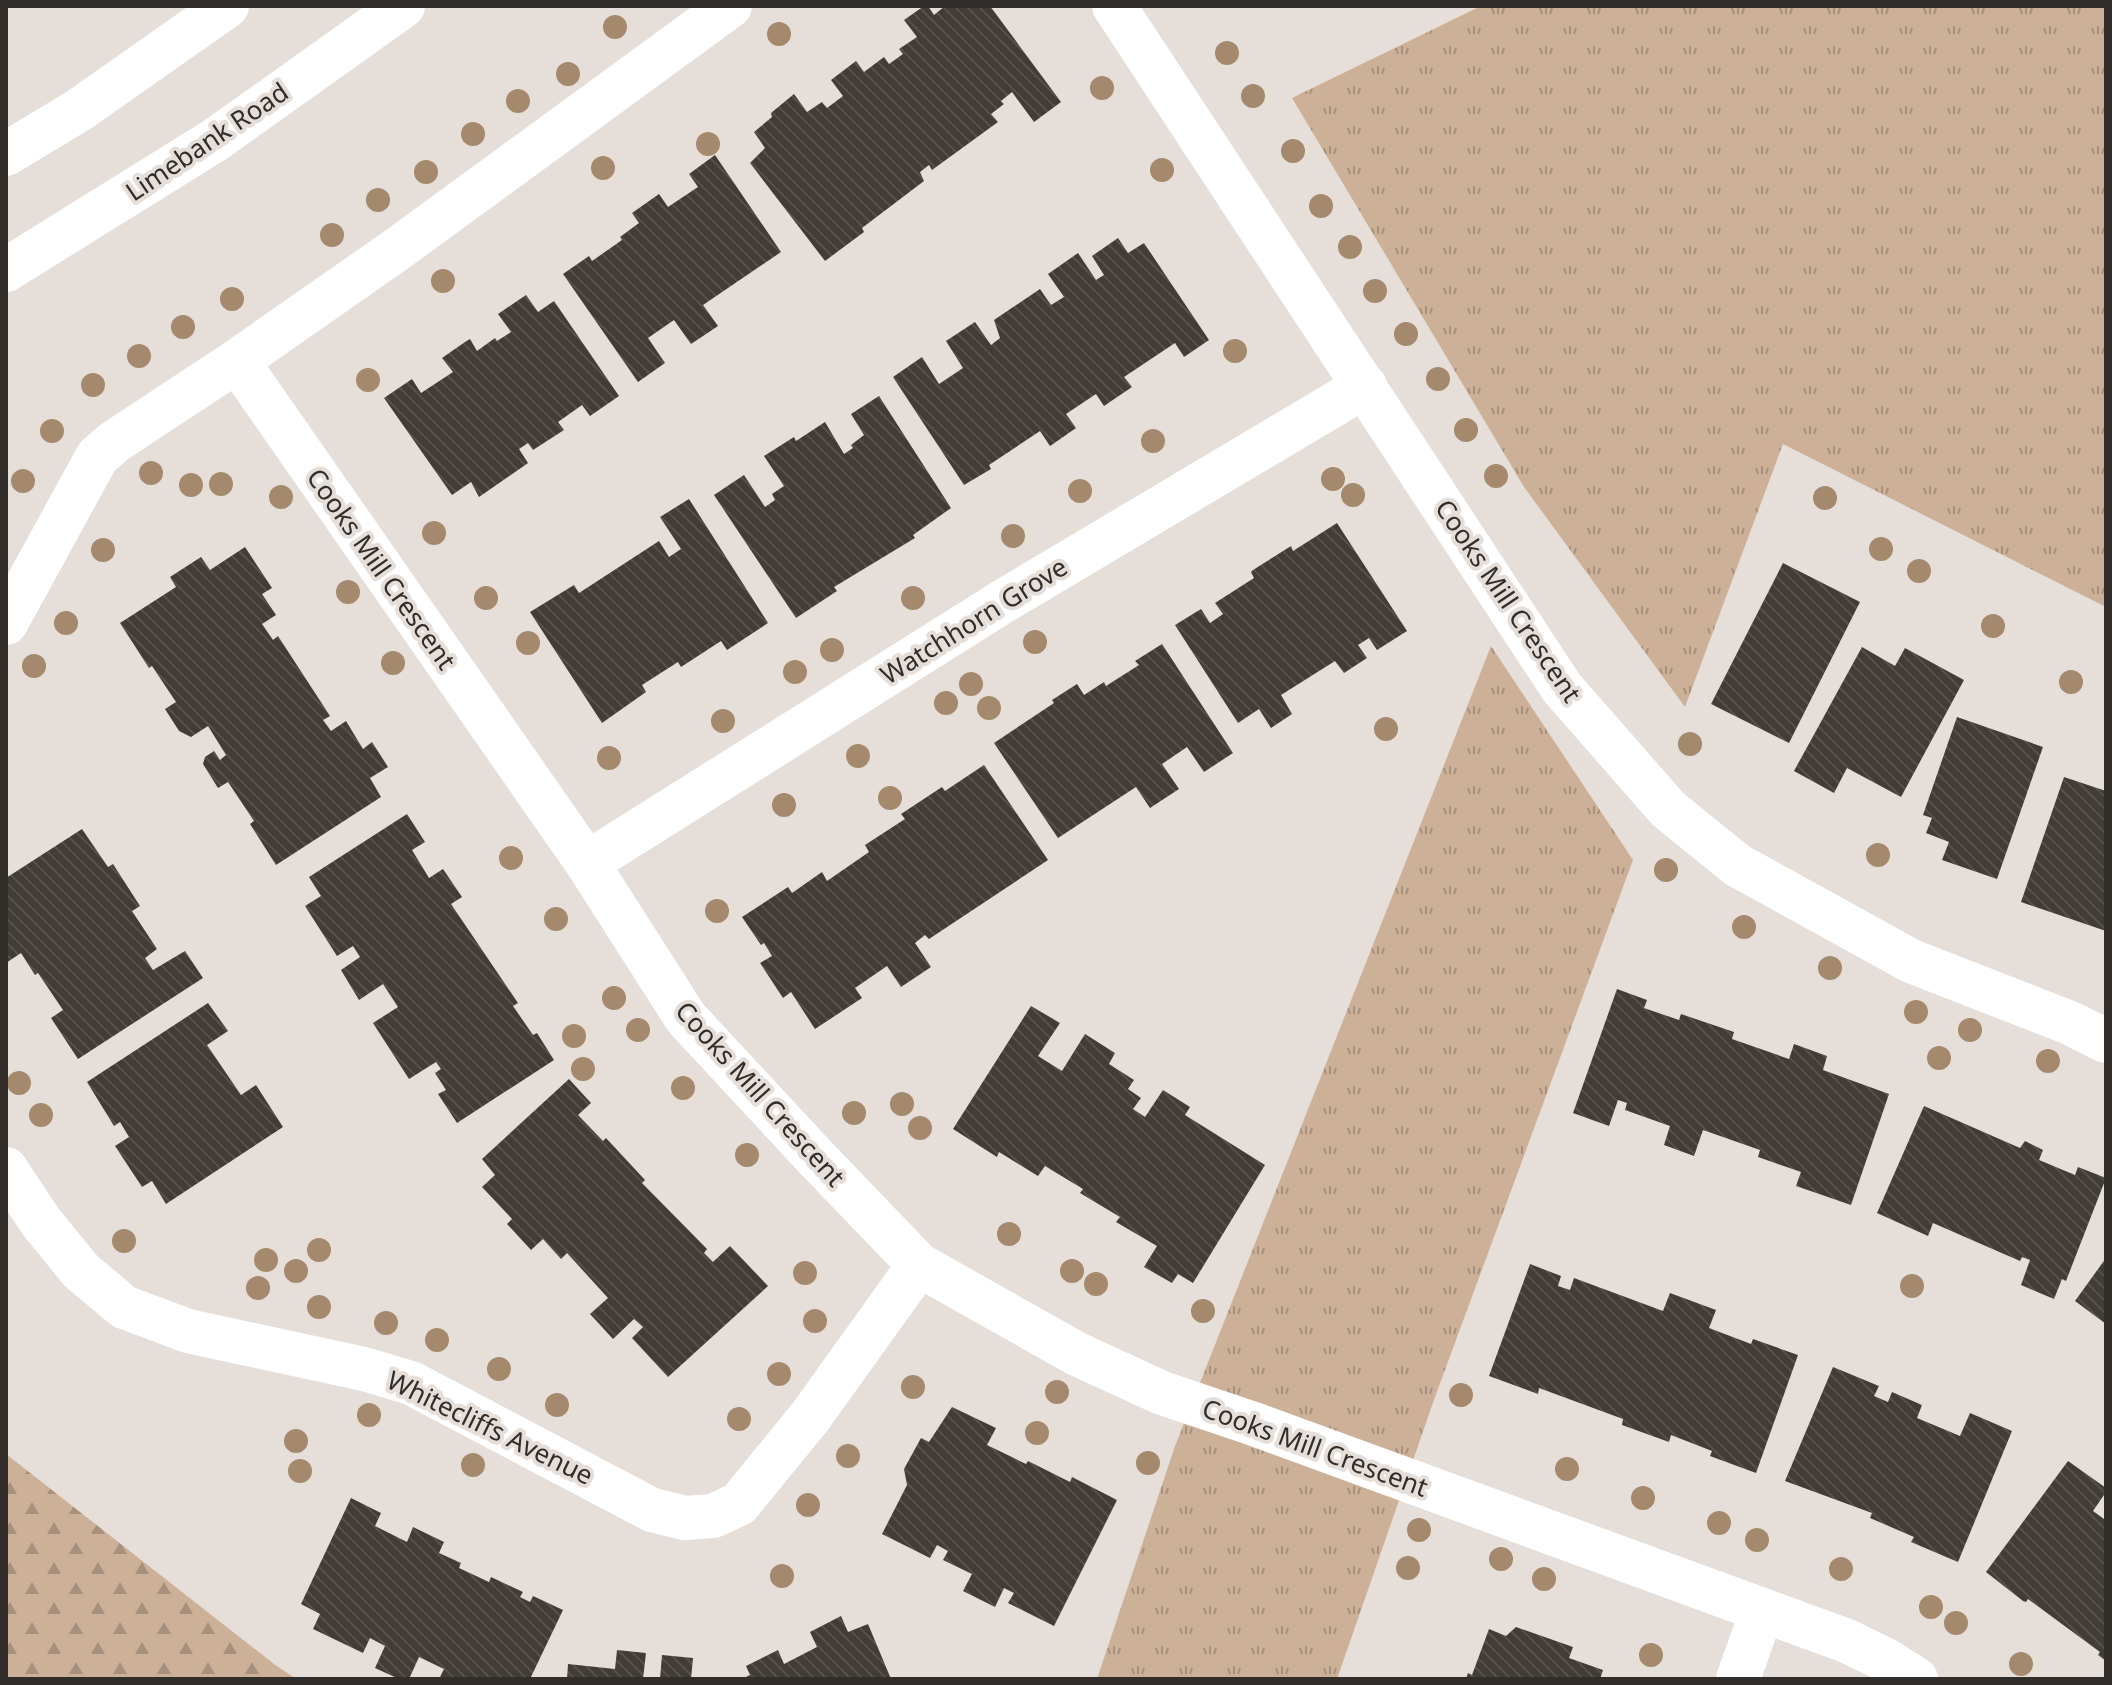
<svg xmlns="http://www.w3.org/2000/svg" width="2112" height="1685" viewBox="0 0 2112 1685" font-family="'Noto Sans',sans-serif">
<style>
.grass{fill:url(#grass-tufts)}
.forest{fill:url(#forest-firs)}
.building{fill:url(#building-back-hatch)}
.lines{fill:none;stroke-linecap:round;stroke-linejoin:round}
.street{stroke:#fff;stroke-width:44}
.secondary{stroke:#fff;stroke-width:44}
.tree{fill:#a4896d}
.labels{text-anchor:middle;stroke-width:8;stroke-linejoin:round;paint-order:stroke}
.street-label{font-size:26px;fill:#302d2b;stroke:#e6dfd9}
</style>
<defs>
<pattern id="grass-tufts" width="24" height="20" patternUnits="userSpaceOnUse" patternTransform="scale(2)"><rect width="24" height="20" fill="#cdb098"/><path d="M3 7l-1-3M5 7V3M7 7l1-3M15 17l-1-3M17 17v-4M19 17l1-3" fill="none" stroke="#a7907c"/></pattern>
<pattern id="forest-firs" width="22" height="20" patternUnits="userSpaceOnUse" patternTransform="scale(2)"><rect width="22" height="20" fill="#cdb098"/><path d="M5 1l3.5 6h-7zM16 11l3.5 6h-7z" fill="#a7907c"/></pattern>
<pattern id="building-back-hatch" width="6" height="6" patternUnits="userSpaceOnUse" patternTransform="scale(2)"><rect width="6" height="6" fill="#423c37"/><path d="M-1 5l2 2M0 0l6 6M5-1l2 2" fill="none" stroke="#55504b"/></pattern>
</defs>
<rect width="100%" height="100%" fill="#e6dfd9"/>
<path class="grass" d="M1481 6H2106V607L1783 444 1685 707 1524 487 1292 98Z
M1491 646 1633 860 1435 1397 1337 1679H1097L1175 1446Z"/>
<path class="forest" d="M6 1454 274 1664 296 1679H6Z"/>
<path class="building" d="M924 6H928L934 15 945 6H990L1061 102 1034 122 1012 92 1001 101 1004 104 991 114 998 122 932 170 929 165 920 172 924 181 862 228 864 232 825 261 750 163 765 148 754 132 772 117 771 113 794 94 807 112 822 102 827 108 843 96 831 80 856 61 864 72 884 57 889 64 903 54 899 49 917 37 904 20Z
M715 155 781 252 703 305 718 326 691 344 674 320 648 338 665 363 638 382 563 274 589 256 592 261 622 240 620 237 639 223 632 213 659 194 668 207 698 187 689 174Z
M1118 238 1128 253 1144 243 1209 340 1184 357 1175 343 1124 377 1132 387 1104 406 1096 394 1066 414 1076 428 1053 444 1050 446 1040 431 989 465 991 469 964 485 893 377 922 357 939 384 963 368 946 341 975 322 991 345 1000 338 994 320 1040 289 1051 305 1064 297 1048 274 1078 253 1096 280 1104 275 1092 256Z
M526 295 538 312 554 301 619 396 590 416 582 405 558 422 564 430 533 450 528 443 519 449 528 463 479 497 471 482 452 495 384 398 412 379 421 393 453 372 442 358 465 342 470 339 477 351 495 338 497 341 511 332 498 314Z
M879 396 951 508 913 535 915 538 834 587 837 591 796 618 714 495 744 475 765 507 775 500 772 494 784 486 764 456 794 437 796 441 825 422 844 454 853 448 851 445 864 435 851 414Z
M689 499 768 623 727 650 721 641 681 667 678 662 642 685 646 692 602 723 530 612 574 585 579 593 659 541 669 557 681 549 660 517Z
M1337 523 1407 631 1377 650 1369 638 1358 645 1367 658 1344 673 1335 661 1281 695 1292 714 1271 728 1259 709 1238 723 1175 625 1201 609 1210 623 1223 614 1215 603 1254 578 1251 572 1253 570 1291 546 1293 551Z
M245 547 272 588 262 594 276 615 262 624 273 640 278 636 330 716 323 720 331 731 346 721 363 749 372 742 388 767 370 778 381 797 276 865 250 824 254 821 228 782 218 788 203 764 205 757 214 751 220 760 226 755 208 726 191 737 179 731 165 709 176 702 152 666 149 668 120 623 176 587 170 577 201 557 210 570Z
M1783 563 1860 602 1789 743 1711 704Z
M1162 644 1233 753 1204 772 1187 747 1162 764 1179 789 1150 808 1136 787 1058 838 994 743 1054 703 1052 700 1077 684 1084 695 1104 682 1106 686 1139 665 1135 661Z
M1862 647 1895 666 1905 648 1964 680 1901 797 1847 768 1834 793 1794 771Z
M1957 717 2043 747 1997 879 1942 860 1949 842 1926 833 1932 818 1923 815Z
M984 765 1048 860 929 939 925 935 915 943 931 967 901 987 887 966 855 988 862 998 815 1029 791 992 783 998 760 963 772 956 764 943 761 945 742 917 788 887 792 893 822 872 827 881 869 852 865 845 905 819 901 814 942 787 945 791Z
M2064 777 2106 791V931L2021 902Z
M407 814 425 842 412 850 429 878 443 869 462 897 451 904 518 1003 513 1006 533 1035 537 1033 554 1060 457 1123 438 1094 446 1090 435 1073 441 1069 436 1062 409 1079 373 1023 398 1007 383 984 359 1000 341 970 360 957 353 946 337 956 305 906 321 896 309 877Z
M82 829 108 867 113 864 140 906 132 911 157 949 145 958 153 970 185 951 203 978 78 1059 51 1018 63 1010 38 973 35 975 21 953 6 963V878Z
M1617 989 1647 1000 1644 1008 1679 1020 1681 1014 1734 1032 1732 1039 1789 1059 1794 1044 1827 1056 1823 1070 1889 1094 1851 1205 1796 1186 1801 1172 1758 1157 1760 1150 1703 1130 1694 1156 1664 1145 1670 1126 1625 1110 1627 1103 1618 1100 1609 1126 1573 1113Z
M208 1003 228 1031 207 1045 241 1095 256 1085 283 1127 166 1204 152 1181 142 1187 115 1146 129 1137 120 1122 114 1126 87 1082Z
M1031 1006 1060 1023 1038 1056 1062 1071 1085 1034 1115 1053 1109 1064 1134 1080 1128 1089 1141 1098 1133 1109 1145 1117 1163 1090 1190 1107 1185 1115 1265 1165 1193 1283 1178 1274 1172 1283 1144 1267 1157 1246 1116 1222 1120 1217 1080 1193 1083 1189 1045 1166 1038 1176 999 1152 997 1157 953 1129Z
M569 1079 591 1103 578 1115 603 1141 606 1138 645 1180 642 1183 707 1249 704 1253 713 1262 730 1246 768 1286 668 1377 632 1338 643 1327 634 1319 613 1339 590 1314 608 1298 567 1253 561 1259 543 1239 531 1250 507 1224 512 1219 482 1187 495 1175 482 1159Z
M1924 1106 2020 1148 2025 1141 2043 1150 2039 1160 2075 1175 2078 1167 2106 1178 2066 1281 2062 1279 2054 1299 2021 1285 2030 1260 2022 1257 2020 1261 1933 1223 1928 1236 1877 1213Z
M2106 1258V1324L2075 1301Z
M1530 1264 1561 1276 1558 1286 1570 1290 1574 1278 1663 1311 1670 1293 1716 1310 1709 1328 1751 1344 1753 1339 1798 1355 1756 1473 1710 1456 1712 1451 1671 1435 1669 1442 1622 1425 1623 1419 1539 1388 1538 1394 1489 1376Z
M1833 1367 1879 1386 1874 1396 1888 1402 1892 1392 1922 1405 1917 1418 1960 1436 1970 1413 2012 1431 1958 1562 1911 1542 1914 1537 1870 1518 1872 1513 1785 1481Z
M952 1407 996 1428 987 1445 1026 1464 1028 1461 1070 1482 1072 1477 1117 1500 1054 1626 1008 1603 1014 1593 1004 1588 995 1607 963 1591 972 1574 943 1560 948 1551 937 1545 930 1558 882 1534 907 1485 904 1469 921 1438 929 1442Z
M2068 1461 2106 1488V1492L2093 1511 2104 1519 2106 1517V1661L2098 1655 2100 1652 2028 1599 2026 1602 2023 1601 1986 1572Z
M351 1498 381 1513 375 1526 407 1542 413 1527 444 1542 439 1553 461 1563 459 1568 489 1582 491 1577 523 1592 520 1597 530 1602 533 1596 563 1610 530 1679H439L444 1669 419 1657 409 1679H399L375 1668 385 1646 370 1638 363 1653 313 1629 320 1614 301 1604Z
M841 1616 848 1632 868 1624 891 1679H742L750 1675 746 1666 778 1650 784 1664 817 1647 810 1632Z
M1516 1627 1573 1647 1569 1658 1603 1670 1600 1679H1466L1468 1673 1472 1675 1489 1629 1506 1636Z
M617 1650 646 1653 643 1679H567L568 1664 615 1669Z
M662 1655 693 1658 691 1679H660Z"/>
<g class="lines">
<path class="street" d="M1114 6 1562 688 1668 809 1737 865 1911 961 2070 1023 2106 1041
M237 361 587 863 686 1018 816 1158 919 1265 1077 1354 1162 1393 1254 1424 1847 1641 1886 1660 1916 1679
M6 623 97 457 114 442 237 361 396 250 730 6
M587 863 1002 602 1365 386
M6 1169 41 1222 81 1271 124 1307 188 1331 364 1369 411 1383 652 1510 685 1518 713 1516 739 1504 810 1417 919 1265
M1738 1679 1762 1611"/>
<path class="secondary" d="M6 154 79 110 227 6
M6 270 215 140 403 6"/>
</g>
<g class="tree">
<circle cx="615" cy="27" r="12"/>
<circle cx="779" cy="34" r="12"/>
<circle cx="1227" cy="53" r="12"/>
<circle cx="568" cy="74" r="12"/>
<circle cx="1102" cy="88" r="12"/>
<circle cx="1253" cy="96" r="12"/>
<circle cx="518" cy="101" r="12"/>
<circle cx="473" cy="134" r="12"/>
<circle cx="708" cy="144" r="12"/>
<circle cx="1293" cy="151" r="12"/>
<circle cx="603" cy="168" r="12"/>
<circle cx="1162" cy="170" r="12"/>
<circle cx="426" cy="172" r="12"/>
<circle cx="378" cy="200" r="12"/>
<circle cx="1321" cy="206" r="12"/>
<circle cx="332" cy="235" r="12"/>
<circle cx="1350" cy="247" r="12"/>
<circle cx="443" cy="281" r="12"/>
<circle cx="1375" cy="291" r="12"/>
<circle cx="232" cy="299" r="12"/>
<circle cx="183" cy="327" r="12"/>
<circle cx="1406" cy="334" r="12"/>
<circle cx="1235" cy="351" r="12"/>
<circle cx="139" cy="356" r="12"/>
<circle cx="1438" cy="379" r="12"/>
<circle cx="368" cy="380" r="12"/>
<circle cx="93" cy="385" r="12"/>
<circle cx="1466" cy="430" r="12"/>
<circle cx="52" cy="431" r="12"/>
<circle cx="1153" cy="441" r="12"/>
<circle cx="151" cy="473" r="12"/>
<circle cx="1496" cy="476" r="12"/>
<circle cx="1333" cy="479" r="12"/>
<circle cx="23" cy="481" r="12"/>
<circle cx="221" cy="484" r="12"/>
<circle cx="191" cy="485" r="12"/>
<circle cx="1080" cy="491" r="12"/>
<circle cx="1353" cy="495" r="12"/>
<circle cx="281" cy="497" r="12"/>
<circle cx="1825" cy="498" r="12"/>
<circle cx="434" cy="533" r="12"/>
<circle cx="1013" cy="536" r="12"/>
<circle cx="1881" cy="549" r="12"/>
<circle cx="103" cy="550" r="12"/>
<circle cx="1919" cy="571" r="12"/>
<circle cx="348" cy="592" r="12"/>
<circle cx="486" cy="598" r="12"/>
<circle cx="913" cy="598" r="12"/>
<circle cx="66" cy="623" r="12"/>
<circle cx="1993" cy="626" r="12"/>
<circle cx="1035" cy="642" r="12"/>
<circle cx="528" cy="643" r="12"/>
<circle cx="832" cy="650" r="12"/>
<circle cx="393" cy="663" r="12"/>
<circle cx="34" cy="666" r="12"/>
<circle cx="795" cy="672" r="12"/>
<circle cx="2071" cy="682" r="12"/>
<circle cx="971" cy="684" r="12"/>
<circle cx="946" cy="703" r="12"/>
<circle cx="989" cy="708" r="12"/>
<circle cx="723" cy="721" r="12"/>
<circle cx="1386" cy="729" r="12"/>
<circle cx="1690" cy="744" r="12"/>
<circle cx="858" cy="756" r="12"/>
<circle cx="609" cy="758" r="12"/>
<circle cx="890" cy="798" r="12"/>
<circle cx="784" cy="805" r="12"/>
<circle cx="1878" cy="855" r="12"/>
<circle cx="511" cy="858" r="12"/>
<circle cx="1666" cy="870" r="12"/>
<circle cx="717" cy="911" r="12"/>
<circle cx="556" cy="919" r="12"/>
<circle cx="1744" cy="927" r="12"/>
<circle cx="1830" cy="968" r="12"/>
<circle cx="614" cy="998" r="12"/>
<circle cx="1916" cy="1012" r="12"/>
<circle cx="638" cy="1030" r="12"/>
<circle cx="1970" cy="1030" r="12"/>
<circle cx="574" cy="1036" r="12"/>
<circle cx="1939" cy="1058" r="12"/>
<circle cx="2048" cy="1061" r="12"/>
<circle cx="583" cy="1069" r="12"/>
<circle cx="19" cy="1083" r="12"/>
<circle cx="683" cy="1088" r="12"/>
<circle cx="902" cy="1104" r="12"/>
<circle cx="854" cy="1113" r="12"/>
<circle cx="41" cy="1115" r="12"/>
<circle cx="920" cy="1128" r="12"/>
<circle cx="747" cy="1155" r="12"/>
<circle cx="1009" cy="1234" r="12"/>
<circle cx="124" cy="1241" r="12"/>
<circle cx="319" cy="1250" r="12"/>
<circle cx="266" cy="1260" r="12"/>
<circle cx="296" cy="1271" r="12"/>
<circle cx="1072" cy="1271" r="12"/>
<circle cx="805" cy="1273" r="12"/>
<circle cx="1096" cy="1284" r="12"/>
<circle cx="1912" cy="1286" r="12"/>
<circle cx="258" cy="1288" r="12"/>
<circle cx="319" cy="1307" r="12"/>
<circle cx="1203" cy="1311" r="12"/>
<circle cx="815" cy="1321" r="12"/>
<circle cx="386" cy="1323" r="12"/>
<circle cx="437" cy="1340" r="12"/>
<circle cx="499" cy="1369" r="12"/>
<circle cx="779" cy="1374" r="12"/>
<circle cx="913" cy="1387" r="12"/>
<circle cx="1057" cy="1392" r="12"/>
<circle cx="1461" cy="1395" r="12"/>
<circle cx="557" cy="1405" r="12"/>
<circle cx="369" cy="1415" r="12"/>
<circle cx="739" cy="1419" r="12"/>
<circle cx="1037" cy="1433" r="12"/>
<circle cx="296" cy="1441" r="12"/>
<circle cx="848" cy="1456" r="12"/>
<circle cx="1148" cy="1463" r="12"/>
<circle cx="473" cy="1465" r="12"/>
<circle cx="1567" cy="1469" r="12"/>
<circle cx="300" cy="1471" r="12"/>
<circle cx="1643" cy="1498" r="12"/>
<circle cx="808" cy="1505" r="12"/>
<circle cx="1719" cy="1523" r="12"/>
<circle cx="1419" cy="1530" r="12"/>
<circle cx="1757" cy="1540" r="12"/>
<circle cx="1501" cy="1559" r="12"/>
<circle cx="1408" cy="1568" r="12"/>
<circle cx="1841" cy="1569" r="12"/>
<circle cx="782" cy="1576" r="12"/>
<circle cx="1544" cy="1579" r="12"/>
<circle cx="1931" cy="1607" r="12"/>
<circle cx="1956" cy="1623" r="12"/>
<circle cx="1651" cy="1655" r="12"/>
<circle cx="2021" cy="1664" r="12"/>
</g>
<g class="labels">
<g class="street-label">
<text transform="translate(207 142) rotate(-34)" y="9">Limebank Road</text>
<text transform="translate(381 569) rotate(55)" y="9">Cooks Mill Crescent</text>
<text transform="translate(1508 601) rotate(56)" y="9">Cooks Mill Crescent</text>
<text transform="translate(974 621) rotate(-32)" y="9">Watchhorn Grove</text>
<text transform="translate(760 1094) rotate(48)" y="9">Cooks Mill Crescent</text>
<text transform="translate(490 1428) rotate(26)" y="9">Whitecliffs Avenue</text>
<text transform="translate(1315 1448) rotate(20)" y="9">Cooks Mill Crescent</text>
</g>
</g>
<rect width="2112" height="1685" fill="none" stroke="#302d2b" stroke-width="16"/>
</svg>
